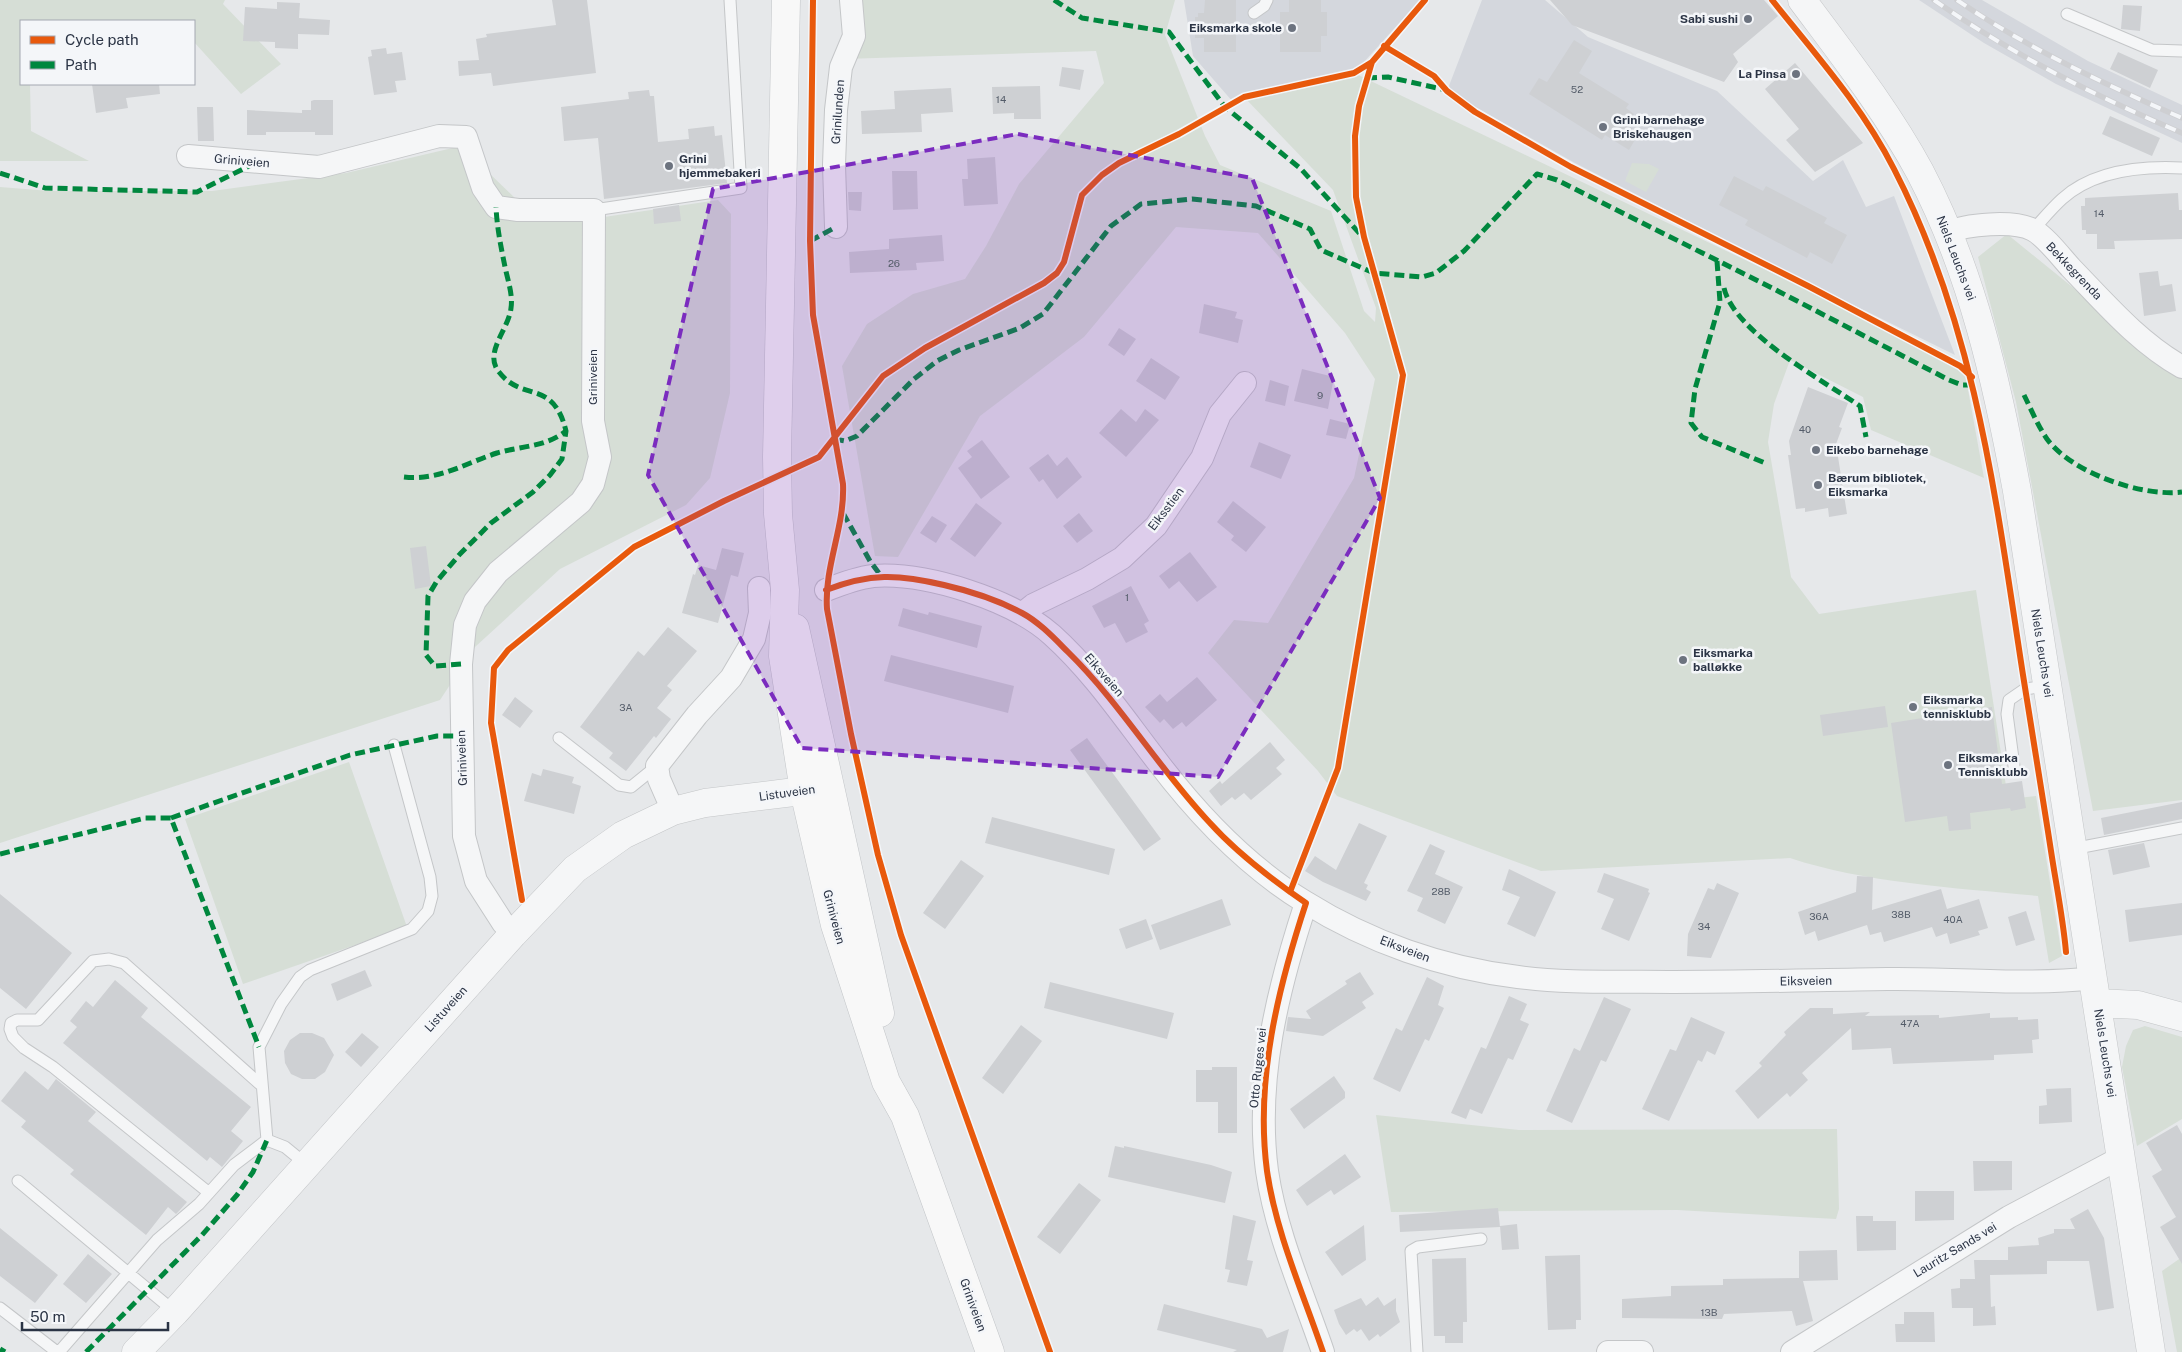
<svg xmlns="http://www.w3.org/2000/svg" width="2182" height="1352" viewBox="0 0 2182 1352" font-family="'Public Sans',sans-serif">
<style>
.built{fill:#d4d7dd}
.green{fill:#d6ded6}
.building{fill:#ced0d3}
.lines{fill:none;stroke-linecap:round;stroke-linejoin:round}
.service-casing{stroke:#c4c6c8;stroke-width:13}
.minor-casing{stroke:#c4c6c8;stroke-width:24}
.tertiary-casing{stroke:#c4c6c8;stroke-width:29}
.primary-casing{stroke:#c2c5c8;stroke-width:29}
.service{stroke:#f5f6f7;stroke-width:11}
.minor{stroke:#f5f6f7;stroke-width:22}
.tertiary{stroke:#f5f6f7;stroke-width:28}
.primary{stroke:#f8f8f8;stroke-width:28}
.rail-casing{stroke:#cecfd2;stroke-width:5.5}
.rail{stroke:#f4f6f9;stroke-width:4;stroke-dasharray:11;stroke-linecap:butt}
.quiet{stroke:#00873e;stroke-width:5;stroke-dasharray:10 5;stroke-linecap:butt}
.cycleway-casing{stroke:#f4f6f9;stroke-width:9}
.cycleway{stroke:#e8590c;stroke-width:6}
.marked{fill:#7b2cbf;fill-opacity:0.2;stroke:#7b2cbf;stroke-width:4;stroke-dasharray:10 6;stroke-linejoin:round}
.poi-dot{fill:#6c737f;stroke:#f4f6f9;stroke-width:2}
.labels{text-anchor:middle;stroke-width:5;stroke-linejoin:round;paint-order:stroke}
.number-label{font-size:10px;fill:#545c69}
.poi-label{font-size:12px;font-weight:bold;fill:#2b3445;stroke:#f4f6f9;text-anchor:start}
.street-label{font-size:12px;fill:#2b3445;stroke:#f4f6f9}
</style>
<rect width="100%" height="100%" fill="#e6e8ea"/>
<path class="built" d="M1184 0H1420L1354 73 1244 97 1233 102 1193 56Z
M1482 0H1545L1588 37 1717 91 1813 181 1843 160 1866 207 1894 196 1955 355 1809 283 1575 163 1447 91Z
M1919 0H1982L2088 61 2182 105V143L2056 84 1984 43Z"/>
<path class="green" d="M0 0H225L223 4 281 64 241 94 194 42V21H21V84H30L31 131 89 161H0Z
M846 0H1175L1165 35 1205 136 1220 165 1331 211 1364 311 1375 322 1376 308 1333 190 1244 97 1354 73 1806 289 1965 373 1984 478 1871 430 1863 397 1790 360 1774 404 1768 442 1791 577 1819 614 1976 590 2008 799 2036 796 2062 956 2049 963 2038 896C1958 888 1865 883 1790 858L1541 871 1337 796 1318 771 1208 653 1234 620 1268 623 1354 478 1375 379 1345 333 1258 233 1176 227 1084 337 980 416 898 557 875 556 842 366 867 324 913 294 965 279 986 246 1019 184 1104 83 1096 51 844 59Z
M461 146 518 201 584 220 718 200 731 214 730 393 710 478 686 505 560 569 475 647 440 700 0 843V187L50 191H212L346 173Z
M1632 163 1649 164 1659 169 1646 192 1625 181Z
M2007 234 2182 376V800L2093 811 2016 402 1978 257Z
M349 762 407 927 243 984 185 819Z
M2145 1026 2182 1037V1119L2137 1146 2122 1067 2126 1046 2133 1030Z
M1376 1115 1519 1130 1837 1129 1839 1209 1836 1219 1677 1210 1391 1212Z
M2182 1257V1352H2177L2162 1271Z"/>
<path class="building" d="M552 0H587L596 73 493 86 491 73 459 76 458 61 479 60 476 39 487 37 486 34 556 25Z
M1205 0H1236V52H1204V38H1195V17H1198V13H1204Z
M1289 0H1321V12H1327V36H1321V52H1280V12H1289Z
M1550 0H1764L1778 16 1733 54 1738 62 1724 82 1572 25Z
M277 2 300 3 299 18 330 20 329 35 298 34V49L275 48V42L243 41 245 7 277 9Z
M2123 5 2142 6 2140 31 2121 29Z
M1574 40 1592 51 1579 73 1629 104 1626 108 1634 114 1627 125 1639 133 1629 150 1605 135 1602 140 1529 94 1539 78 1547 82Z
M386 48 387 54 402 52 406 80 395 81 397 92 374 95 368 57 372 56 371 50Z
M2118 52 2158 70 2150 88 2110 69Z
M1795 63 1863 143 1815 172 1786 140 1799 129 1765 89Z
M1062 67 1084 70 1080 90 1059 86Z
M92 84H159L160 94 126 98 128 108 96 113Z
M1040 86 1041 119H1014V113L993 114 992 87Z
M951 88 953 112 921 114 922 132 862 134 861 111 895 109 894 91Z
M649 90 650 96H654L658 142 689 139 688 129 714 126 715 136 722 135 727 183 604 199 598 138 564 141 561 107 629 99 628 92Z
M314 100H333V135H315V132H266V135H247V110L302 113V110H311V101Z
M197 107H213L214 141H198Z
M2110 116 2160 138 2152 156 2102 134Z
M995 157 998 204 964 206 962 179H968L967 159Z
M892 171H917L918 209 893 210Z
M1734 176 1763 191 1766 186 1827 218 1824 223 1847 235 1832 264 1810 252 1807 258 1745 225 1748 220 1719 205Z
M848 192H862L861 211 849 210Z
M2178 193 2179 210H2182V239L2114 241 2115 249H2097V234H2086V230H2082L2081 206H2085V198Z
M679 205 681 221 654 224 653 209Z
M942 235 944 261 916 263 917 270 850 273 849 252 889 249V239Z
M2158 271 2160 286 2172 284 2176 311 2144 316 2139 273Z
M1204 304 1237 312 1235 318 1243 320 1238 343 1199 333Z
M1119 328 1136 339 1124 356 1108 345Z
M1151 358 1180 377 1165 400 1136 381Z
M1302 369 1334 377 1328 409 1294 401Z
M1270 380 1289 386 1285 406 1265 401Z
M1808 387 1848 403 1839 427 1842 428 1836 444 1847 514 1829 517 1828 508 1805 512V508L1796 509 1788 455H1791L1789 441Z
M1121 409 1136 422 1145 409 1159 420 1126 457 1099 433Z
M1330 419 1350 424 1346 439 1326 435Z
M982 440 1010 477 981 499 958 468 972 457 967 451Z
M1259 442 1291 455 1281 479 1250 467Z
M1048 454 1057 466 1067 457 1082 477 1057 499 1043 479 1039 482 1029 468Z
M1233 501 1266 527 1246 552 1231 540 1234 536 1217 522Z
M976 503 1002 523 975 557 950 539Z
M1079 513 1093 531 1077 543 1063 526Z
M932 516 947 525 936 543 920 533Z
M426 546 431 586 415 589 410 548Z
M722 548 744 553 738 577 731 575 718 623 682 613 693 574 695 575 698 565 716 570Z
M1190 552 1217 587 1197 602 1179 581 1169 589 1159 576Z
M1131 586 1149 621 1144 624 1148 632 1126 643 1115 623 1104 628 1092 606Z
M903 608 928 615 929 612 982 626 977 648 898 626Z
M668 627 697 651 667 686 672 690 657 708 671 719 656 738 654 736 626 771 609 758 613 753 580 727 638 651 644 656Z
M891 655 1014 686 1008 713 884 681Z
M1197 677 1217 700 1186 727 1182 722 1173 729 1164 719 1160 723 1145 707 1160 694 1167 702Z
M515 697 533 711 520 728 502 715Z
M1885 706 1888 727 1823 736 1820 715Z
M1992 707 2002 784 2022 781 2026 808 2011 811 2010 808 1970 813 1971 829 1949 831 1947 816 1905 822 1891 723Z
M1087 738 1161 839 1144 851 1070 750Z
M1270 742 1285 760 1276 768 1282 774 1251 800 1244 793 1235 800 1232 797 1221 806 1209 791 1220 781 1222 784Z
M543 769 574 777 572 783 581 786 574 814 524 801 532 773 541 776Z
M2182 802V819L2104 835 2101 818Z
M992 817 1115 849 1109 875 985 843Z
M1359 823 1387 836 1364 883 1368 885 1366 889 1371 892 1366 901 1323 882 1305 871 1315 856 1336 870Z
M2144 843 2150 867 2113 875 2108 850Z
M1430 844 1445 851 1435 874 1463 887 1445 924 1417 911 1423 898 1407 891Z
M961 860 984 876 945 929 923 913Z
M1509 869 1556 892 1535 937 1507 924 1520 897 1502 890Z
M1604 873 1649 889 1648 892 1650 893 1629 941 1601 929 1614 899 1597 892Z
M1857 876 1873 877 1872 910 1941 889 1947 909 1979 899 1988 928 1978 931 1980 935 1950 944 1947 933 1936 937 1932 927 1884 942 1881 932 1870 935 1867 925 1818 941 1815 931 1805 935 1798 912 1856 892Z
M1717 883 1739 893 1711 958 1687 956 1688 934 1708 888 1714 890Z
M0 894 72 953 26 1009 0 988Z
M1222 899 1231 925 1160 950 1151 925Z
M2182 903V935L2129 942 2125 910Z
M2026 911 2035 940 2016 946 2008 917Z
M1146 919 1153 939 1126 949 1119 929Z
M365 970 372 986 337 1001 331 984Z
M1360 972 1374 994 1362 1002 1366 1008 1323 1036 1286 1031 1288 1017 1311 1019 1306 1011 1347 984 1345 981Z
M1427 977 1444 986 1438 1005 1444 1008 1429 1041 1425 1039 1400 1092 1373 1079 1396 1028 1402 1031Z
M115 980 148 1008 141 1017 251 1107 231 1131 243 1141 222 1167 210 1157 207 1161 63 1043 77 1027 70 1021 86 1001 93 1007Z
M1050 982 1174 1013 1167 1039 1044 1008Z
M1509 996 1527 1004 1520 1020 1529 1024 1513 1060 1508 1058 1482 1114 1470 1109 1466 1119 1451 1113 1481 1047 1486 1049Z
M1604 997 1631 1009 1606 1062 1601 1060 1572 1123 1546 1111 1574 1048 1580 1051Z
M1810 1008H1833V1014L1870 1012 1865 1016 1939 1015V1018L1990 1013V1018L2018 1017V1020L2038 1019 2039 1039 2032 1040 2033 1053 1994 1055V1060L1893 1064 1891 1048 1852 1050 1851 1028 1802 1073 1808 1080 1790 1097 1787 1093 1758 1119 1735 1091 1762 1066 1759 1063 1786 1035 1784 1032Z
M1691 1017 1725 1032 1715 1055 1707 1051 1702 1062 1698 1060 1669 1121 1642 1109 1670 1049 1676 1051Z
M1021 1025 1042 1041 1003 1094 982 1078Z
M300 1033H312L324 1038 334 1055 325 1072 315 1079H302L291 1074 285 1063 284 1051 290 1040Z
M362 1033 379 1047 361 1067 345 1052Z
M1212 1067H1237V1133H1218V1102H1196V1070H1212Z
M25 1071 48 1090 56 1079 96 1112 88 1121 187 1202 179 1211 176 1214 168 1207 146 1235 70 1174 74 1170 21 1127 26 1121 1 1101Z
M1334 1076 1345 1092V1098L1304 1129 1290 1109Z
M2071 1088 2072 1122 2039 1124V1106L2047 1105 2046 1089Z
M2177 1125 2182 1134V1264L2160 1227 2176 1217 2152 1176 2162 1170 2146 1143Z
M1115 1146 1124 1148V1146L1211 1165 1232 1172 1225 1203 1108 1177Z
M1345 1154 1361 1177 1334 1195 1331 1190 1307 1206 1296 1190Z
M1973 1161H2012V1190L1974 1191Z
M1079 1183 1101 1200 1060 1254 1037 1237Z
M1915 1191H1954V1220L1915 1221Z
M1498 1208 1500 1227 1400 1232 1399 1215Z
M2088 1209 2104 1238 2114 1308 2097 1311 2089 1261H2047V1274L1990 1275 1991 1307 1995 1306 1996 1325 1973 1326V1308H1952L1951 1289 1960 1288V1279H1975L1974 1260H2008V1247L2039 1245 2038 1238 2054 1233V1229H2075L2070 1219Z
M1233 1215 1256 1221 1247 1260 1253 1261 1247 1286 1227 1282 1230 1270 1225 1269Z
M1856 1216H1873V1221H1896V1250L1857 1251Z
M1517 1224 1519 1249 1502 1250 1500 1226Z
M1364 1225 1366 1260 1342 1276 1325 1252Z
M0 1228 58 1275 35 1303 0 1276Z
M1837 1250 1838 1280 1803 1281 1813 1321 1796 1326 1792 1311 1724 1314 1722 1319 1622 1318V1299L1671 1296V1286L1723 1285V1279L1799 1278V1251Z
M88 1254 112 1274 86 1303 63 1284Z
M1580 1255 1581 1320H1576V1329L1548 1330 1545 1256Z
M1466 1258 1467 1322H1463V1343H1445V1336H1434L1432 1259Z
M1378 1297 1384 1306 1396 1298V1311L1400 1322 1380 1337 1378 1334 1369 1341 1361 1329 1357 1332 1354 1329 1346 1335 1339 1324 1334 1310 1361 1298 1366 1306Z
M1164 1304 1262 1329 1267 1338 1289 1329 1283 1352H1233L1237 1350 1157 1330Z
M1904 1312H1934L1935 1342H1896L1895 1324H1904Z"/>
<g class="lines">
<g class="service-casing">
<path id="service" d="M1254 13 1264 6 1267 0
M2067 14 2152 50 2182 51
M594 210 741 188 730 0
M2033 230C2043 219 2052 208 2062 199 2093 171 2142 166 2182 168
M559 738 619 785 631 787 657 766
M2014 766 2007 714 2009 700 2025 689 2047 686
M2072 849 2182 828
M267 1140 259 1047 281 1004 300 977 310 970 412 929 428 911 432 896 430 877 394 745
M18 1181 175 1312
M208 1192 53 1067 24 1048 13 1037 10 1029 11 1023 17 1020H38L93 961 109 959 124 963 261 1085
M0 1308 57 1352
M59 1352 157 1240 199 1204 234 1165 267 1140 285 1147 307 1165
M1417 1352 1411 1251 1418 1247 1481 1239"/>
</g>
<g class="minor-casing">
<path id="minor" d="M188 156 319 167 439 136 466 137 483 188 496 207 518 210H594L593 421 600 457 593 484 581 502 498 572 475 601 465 625 461 664 464 836 476 881 503 923 513 934
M836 227 834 165 836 110 841 67 854 36 851 0
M1947 233C1966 224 2014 220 2033 230 2045 236 2061 257 2071 268 2106 304 2138 342 2182 367
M826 590C841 584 857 578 873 576 926 572 1013 600 1052 635 1093 672 1123 717 1157 761 1198 815 1246 866 1305 902 1369 942 1443 968 1518 977 1569 984 1622 981 1674 982 1745 982 1816 980 1887 979 1956 978 2025 986 2093 978
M1023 613 1033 605 1087 579 1122 558 1156 526 1202 458 1220 414 1245 383
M673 811 659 779 657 766 697 715 731 678 754 639 760 613 759 588
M1306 903C1278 988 1255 1080 1267 1171 1276 1233 1303 1293 1323 1352
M1608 1352H1642
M1792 1352 2009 1217 2122 1157"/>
</g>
<g class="tertiary-casing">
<path id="tertiary" d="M1802 0C1843 55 1887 111 1920 172 1972 271 1997 382 2017 491L2151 1352
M2097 1003 2138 1005 2182 1017
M136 1352 175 1312 513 934 575 869 623 835 673 811 705 803 827 788"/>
</g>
<g class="primary-casing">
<path id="primary" d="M786 0 777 457 778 514 785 590 783 656 804 791 835 925 886 1082 905 1116 990 1352
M795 628 880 1013"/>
</g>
<use href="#service" class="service"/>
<use href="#minor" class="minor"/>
<use href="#tertiary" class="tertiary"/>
<use href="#primary" class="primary"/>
<g class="rail-casing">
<path id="rail" d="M1934 0C2011 54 2095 96 2182 133
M1957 0C2027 48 2104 84 2182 118"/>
</g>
<use href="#rail" class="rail"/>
<path class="quiet" d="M1054 0 1082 18 1169 32 1225 107 1301 169 1361 235
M1367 78 1388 77 1446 90
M0 173 45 188 197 192 255 163
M810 241 836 227
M1717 261 1720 302 1695 389 1691 423 1702 437 1765 463
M1724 288C1734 332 1822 380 1860 406L1866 437
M2024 395C2031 409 2038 426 2047 439 2072 473 2142 497 2182 492
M834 439 845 441 857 436 914 379 937 361 959 350 1020 328 1043 314 1111 226 1141 204 1192 199 1256 206 1310 229 1321 250 1374 273 1422 277 1436 273 1464 251 1537 174 1557 180 1774 289 1949 380 1962 385H1973
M404 477C438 481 466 463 497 453 521 446 546 447 566 431 553 378 523 403 499 372 483 353 509 329 511 308 513 295 508 281 505 267 501 247 497 228 496 207
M843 513 870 561 881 576
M461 664 435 666 426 655 428 596 437 581 460 554 491 523 533 492 550 475 562 459 566 431
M171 818 350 755 437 736H461
M0 854 145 818H171L259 1047
M0 1349 5 1352
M86 1352 202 1235 237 1195 253 1172 267 1140"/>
<g class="cycleway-casing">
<path id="cycleway" d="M813 0 810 241 813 315 843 484C845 527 824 566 827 609L851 734 878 855 901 935 1050 1352
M1772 0C1816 55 1862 106 1894 169 1976 328 1996 500 2023 675 2032 733 2042 792 2051 851 2056 884 2063 918 2066 952
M1384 46 1434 76 1447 91 1475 112 1571 167 1808 286 1960 366 1972 377
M826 590C870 573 898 574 944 585 970 591 998 600 1022 613 1039 622 1054 638 1068 652 1121 704 1159 769 1210 823 1238 854 1271 879 1306 903 1278 988 1255 1080 1267 1171 1276 1233 1303 1293 1323 1352
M1290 892 1338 768 1403 375 1364 237 1356 197 1355 136 1359 106 1372 62
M522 900 491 723 494 668 508 650 634 547 724 501 819 457 883 376 925 348 1044 283 1057 273 1064 262 1082 195 1102 175 1119 163 1179 134 1244 97 1354 73 1372 62 1425 0"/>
</g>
<use href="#cycleway" class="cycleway"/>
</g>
<path class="marked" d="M1018 134 1252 178 1380 498 1218 777 802 748 648 475 713 189Z"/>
<g class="poi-dot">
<circle cx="1748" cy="19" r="5"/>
<circle cx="1292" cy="28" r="5"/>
<circle cx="1796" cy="74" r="5"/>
<circle cx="1603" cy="127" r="5"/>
<circle cx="669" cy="166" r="5"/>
<circle cx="1816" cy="450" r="5"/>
<circle cx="1818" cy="485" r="5"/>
<circle cx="1683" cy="660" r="5"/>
<circle cx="1913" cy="707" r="5"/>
<circle cx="1948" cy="765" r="5"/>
</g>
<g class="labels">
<g class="number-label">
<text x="1577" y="93">52</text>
<text x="1001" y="103">14</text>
<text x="2099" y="217">14</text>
<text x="894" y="267">26</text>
<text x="1320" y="399">9</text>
<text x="1805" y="433">40</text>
<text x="1127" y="601">1</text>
<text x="626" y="711">3A</text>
<text x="1441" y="895">28B</text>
<text x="1901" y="918">38B</text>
<text x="1819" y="920">36A</text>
<text x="1953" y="923">40A</text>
<text x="1704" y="930">34</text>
<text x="1910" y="1027">47A</text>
<text x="1709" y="1316">13B</text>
</g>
<g class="poi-label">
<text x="1738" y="23" text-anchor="end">Sabi sushi</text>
<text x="1282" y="32" text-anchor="end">Eiksmarka skole</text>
<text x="1786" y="78" text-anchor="end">La Pinsa</text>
<text x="1613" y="124">Grini barnehage<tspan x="1613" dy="14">Briskehaugen</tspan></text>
<text x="679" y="163">Grini<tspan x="679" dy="14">hjemmebakeri</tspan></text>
<text x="1826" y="454">Eikebo barnehage</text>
<text x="1828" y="482">Bærum bibliotek,<tspan x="1828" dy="14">Eiksmarka</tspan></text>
<text x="1693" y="657">Eiksmarka<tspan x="1693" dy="14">balløkke</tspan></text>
<text x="1923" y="704">Eiksmarka<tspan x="1923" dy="14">tennisklubb</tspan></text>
<text x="1958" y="762">Eiksmarka<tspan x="1958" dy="14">Tennisklubb</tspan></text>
</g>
<g class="street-label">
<text transform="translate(838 112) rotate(-86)" y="4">Grinilunden</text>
<text transform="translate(242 161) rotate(5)" y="4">Griniveien</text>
<text transform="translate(1956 258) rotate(69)" y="4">Niels Leuchs vei</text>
<text transform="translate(2074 271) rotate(46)" y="4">Bekkegrenda</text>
<text transform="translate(593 377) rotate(-90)" y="4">Griniveien</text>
<text transform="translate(1166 509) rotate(-53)" y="4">Eiksstien</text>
<text transform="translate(2042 653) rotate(81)" y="4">Niels Leuchs vei</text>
<text transform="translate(1104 675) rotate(49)" y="4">Eiksveien</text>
<text transform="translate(462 758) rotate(-92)" y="4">Griniveien</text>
<text transform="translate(787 793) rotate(-8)" y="4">Listuveien</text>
<text transform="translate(834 917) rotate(75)" y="4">Griniveien</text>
<text transform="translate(1405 949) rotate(21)" y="4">Eiksveien</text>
<text transform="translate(1806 981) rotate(-1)" y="4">Eiksveien</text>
<text transform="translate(446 1009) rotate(-48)" y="4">Listuveien</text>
<text transform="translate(2105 1053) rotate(81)" y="4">Niels Leuchs vei</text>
<text transform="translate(1258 1068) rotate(-84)" y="4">Otto Ruges vei</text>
<text transform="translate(1955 1250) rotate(-31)" y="4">Lauritz Sands vei</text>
<text transform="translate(973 1305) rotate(70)" y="4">Griniveien</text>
</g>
</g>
<rect x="20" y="20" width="175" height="65" fill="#f4f6f9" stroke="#a4a8b1"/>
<rect x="30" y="36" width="25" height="8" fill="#e8590c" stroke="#a4a8b1"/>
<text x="65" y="45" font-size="15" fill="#2b3445">Cycle path</text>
<rect x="30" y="61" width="25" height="8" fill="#00873e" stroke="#a4a8b1"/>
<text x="65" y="70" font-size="15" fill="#2b3445">Path</text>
<path d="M22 1322v8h146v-8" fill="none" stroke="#2b3445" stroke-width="2.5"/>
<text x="30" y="1322" font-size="15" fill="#2b3445" stroke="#f4f6f9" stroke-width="4" paint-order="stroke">50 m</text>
</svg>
